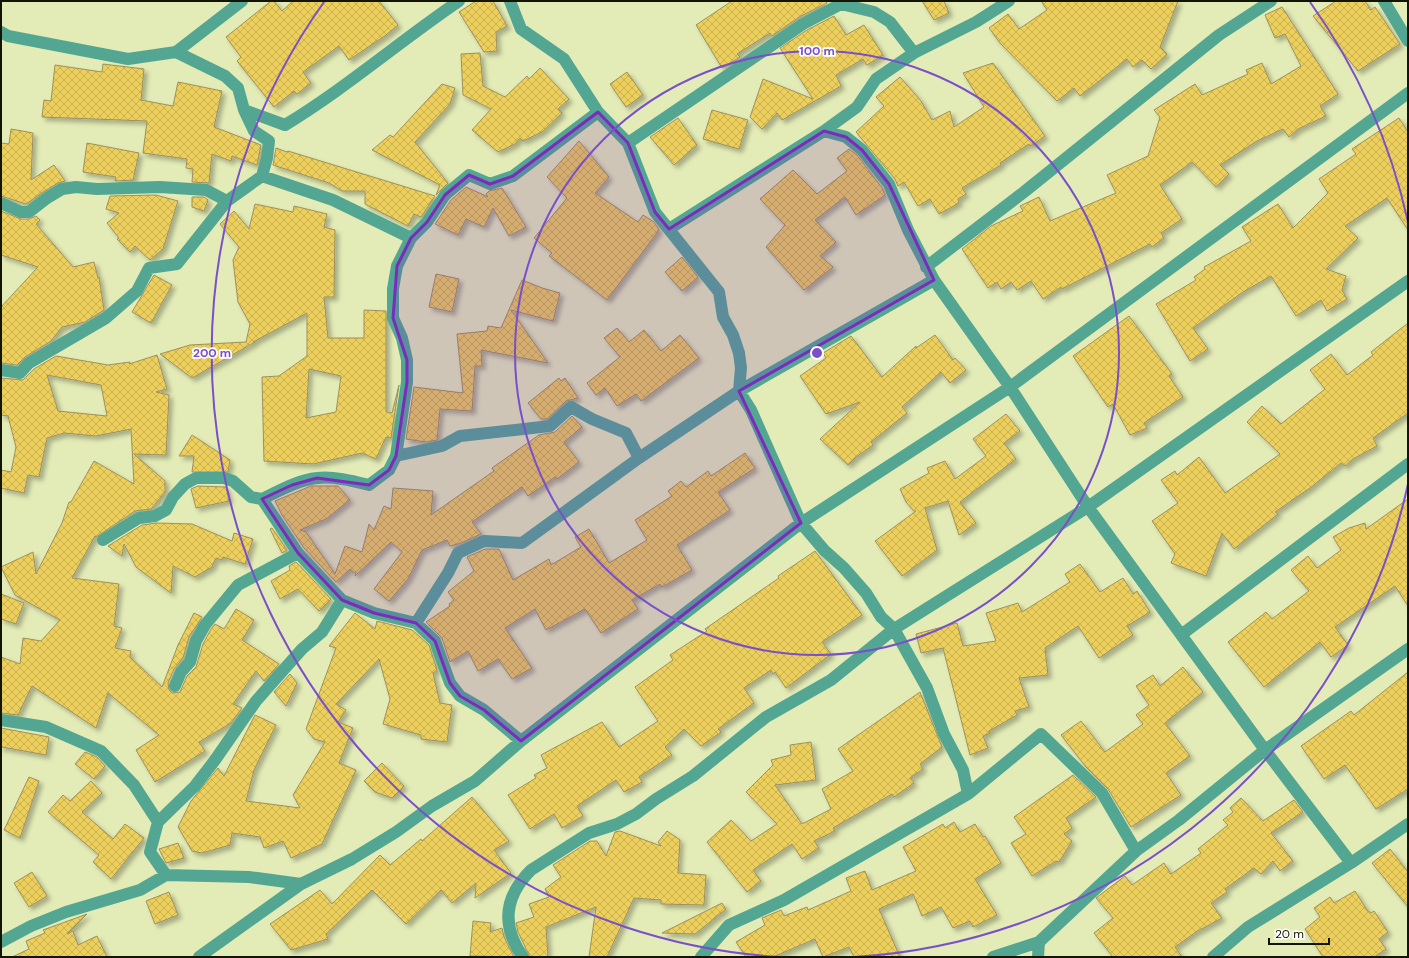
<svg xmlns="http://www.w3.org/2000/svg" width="1409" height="958" viewBox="0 0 1409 958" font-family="'DM Sans',sans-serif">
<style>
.building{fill:url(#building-cross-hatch);stroke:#9d905e;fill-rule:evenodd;filter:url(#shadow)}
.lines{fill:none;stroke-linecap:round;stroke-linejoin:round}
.minor{stroke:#53a792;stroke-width:12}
.marked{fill:#7b2cbf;fill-opacity:0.2;stroke:#7b2cbf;stroke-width:3;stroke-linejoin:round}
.ring{fill:none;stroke:#7950c9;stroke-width:2}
.centre{fill:#7950c9;stroke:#fff;stroke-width:2}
.ring-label{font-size:12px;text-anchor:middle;font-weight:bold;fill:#7950c9;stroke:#fff;stroke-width:3.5;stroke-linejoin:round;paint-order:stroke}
</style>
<defs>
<pattern id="building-cross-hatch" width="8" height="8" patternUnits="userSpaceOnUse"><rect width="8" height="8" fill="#eccf5b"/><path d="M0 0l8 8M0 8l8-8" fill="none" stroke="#c9b14e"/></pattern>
<filter id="shadow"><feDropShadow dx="3.5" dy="3.5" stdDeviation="2" flood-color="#0004"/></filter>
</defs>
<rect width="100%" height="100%" fill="#e3ebb6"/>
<path class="building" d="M271 1H274L282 11 293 1H379L398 25 386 35 349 60 339 46 303 72 311 83 297 94 294 91 274 107 237 61 241 57 226 37Z
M476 1H493L507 26 496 32 497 51 484 52 459 12Z
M732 1H825L827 3 799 17 772 36 770 33 737 54 740 57 722 68 696 25Z
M922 1H944L949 13 934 20Z
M1041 1H1178L1160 47 1167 54 1151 69 1142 60 1133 67 1127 59 1080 96 1074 88 1057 101 1000 43 989 28 1008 14 1019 29 1047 10Z
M1336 1H1365L1371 10 1375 7 1400 44 1358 71 1313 16Z
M1282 7 1338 94 1320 106 1326 116 1298 129 1289 137 1283 129 1257 141 1220 165 1229 174 1216 187 1192 162 1160 185 1182 219 1161 233 1164 238 1152 247 1150 244 1062 289 1061 287 1043 299 1031 281 1017 290 1011 282 1001 289 997 282 988 288 962 249 991 226 1023 211 1020 206 1039 197 1050 221 1116 193 1107 175 1148 156 1160 117 1154 110 1195 84 1202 95 1248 74 1246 70 1262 63 1271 84 1301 66 1285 34 1275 38 1265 15Z
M834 16 846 35 864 25 883 55 867 65 863 59 836 75 841 86 782 120 777 113 762 129 750 117 763 79 813 99 780 48 807 30Z
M480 53 483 86 505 97 527 76 529 79 540 68 569 99 558 109 562 113 542 132 523 141 520 138 515 144 498 152 472 130 491 109 463 95 461 54Z
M993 63 1045 136 1031 146 1029 144 1000 163 1001 165 962 188 966 194 958 199 959 203 939 214 930 199 918 206 904 182 898 186 895 179 856 132 884 106 876 97 900 77 921 101 932 120 950 111 954 127 984 107 963 73Z
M103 64 144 69 141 100 173 106 178 82 222 91 214 127 261 145 257 165 232 156 231 161 212 154 209 183 192 182 193 169 186 168 187 159 143 153 147 121 42 117 44 100 51 101 55 65 102 72Z
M627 72 643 95 626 107 610 84Z
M442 84 455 88 450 104 415 142 448 183 436 195 440 185 372 150 390 135 393 137Z
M712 110 748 120 739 149 703 139Z
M678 118 697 145 674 165 650 137Z
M1399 118 1408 132V230L1387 198 1345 226 1358 238 1326 269 1346 276 1342 290 1347 299 1327 311 1321 300 1296 316 1271 276 1243 292 1193 328 1208 349 1190 361 1156 304 1196 280 1194 277 1205 269 1204 267 1251 241 1242 227 1278 204 1293 228 1328 193 1319 179 1356 154 1352 149Z
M11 129 33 133 31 180 54 165 65 181 58 183 43 192 26 204 1 196V143L9 144Z
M579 141 609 177 595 193 638 222 643 215 654 222 659 230 607 300 549 256 552 253 534 238 567 198 547 177Z
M87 143 139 153 133 180 115 181 116 177 83 172Z
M276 148 287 152 288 151 435 196 421 217 414 214 408 226 365 204V191H342L329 183 273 165Z
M849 149 857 155 882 188 885 195 856 215 845 197 815 220 836 242 820 256 833 267 804 290 766 247 785 225 760 199 793 170 817 194 847 171 837 158Z
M466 187 488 197 486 194 489 191 502 188 526 227 509 236 493 208 484 227 466 219 458 235 435 224 451 200Z
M156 195 178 201 163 249 150 260 135 246 130 252 117 239 119 238 107 223 119 213 106 209 110 196Z
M192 197H204L208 200 204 211 192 207Z
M255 204 293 212 294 206 327 214 324 227 335 230 334 297H324L328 338H364V310L386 311V412L392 413 399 385 391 438 386 437 376 459 362 453 313 464 264 461 262 377 279 376 307 356V313L253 342H255L192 378 160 354 190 345 246 342 250 324 238 302 233 260 239 247 220 224 234 211 249 229ZM309 369 341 376 336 412 306 418Z
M1 211 21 219H29L36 216 40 220 36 224 73 267 94 262 98 278 99 277 104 310 85 322 62 327 51 341 25 357 17 365 1 363V307L38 267 1 255Z
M682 257 698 277 682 291 665 272Z
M436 274 459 279 452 312 429 307Z
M154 275 172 285 151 323 132 312Z
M522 280 542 288 560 293 553 321 511 310 548 363 481 350 482 366H475L472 411 440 409 437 440 426 442 406 439 414 387 463 393 457 334 487 331 488 326 501 328Z
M1129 316 1172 374 1169 376 1183 397 1144 423 1147 428 1130 435 1113 404 1108 407 1073 356Z
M1408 323V413L1373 438 1377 446 1353 459 1345 466 1341 463 1310 488 1275 512 1278 514 1234 549 1222 533 1206 576 1171 563 1175 554 1152 521 1178 503 1161 480 1175 471 1177 475 1199 457 1225 493 1280 454 1247 422 1262 406 1281 424 1325 389 1310 370 1331 354 1347 375 1373 355 1371 352Z
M617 328 629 342 644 330 661 351 680 335 699 358 641 401 636 394 617 406 605 388 596 395 587 383 620 357 604 338Z
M935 335 953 360 955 358 966 370 950 383 941 372 902 407 907 413 871 442 873 445 856 457 848 465 820 439 860 402 826 414 800 376 826 358 823 353 851 336 882 377 916 346V348Z
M157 355 167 389 156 392 169 395 166 455 134 454 165 481V492L151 509 135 511 96 537 95 536 72 578 119 584 114 626 122 628 115 648 131 651 130 657 162 687 178 645 194 613 202 617 189 637 183 658 174 669 168 683 169 690 172 693 180 692 187 676 196 667 203 644 211 629 215 624 224 629 236 609 254 620 242 640 279 664 264 681 256 671 233 704 242 708 231 723 199 742 205 751 155 782 136 750 159 735 108 693 96 728 32 686 18 715 1 713V657L20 664 23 638 41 641 60 620 15 595 1 567 33 552 36 574 62 523 69 502H71L94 461 134 484 131 429 96 436 64 433 47 438 39 477 28 475 24 493 1 488V470L11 472 16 447 8 416 1 415V378L23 380 34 369 56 356 108 365 130 362 129 364ZM47 375 101 385 107 416 58 411Z
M559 378 561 381 565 378 578 398 566 401 547 419H541L528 403Z
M1006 414 1020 431 1004 443 1016 459 960 502 976 523 959 535 948 501 925 508 937 550 902 576 875 541 916 511H914L906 502 900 489 929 473 927 468 945 461 955 479 986 456 973 439Z
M572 416 582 427 564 442 579 462 557 479 555 477 528 496 522 487 472 522 481 534 461 543 450 546 447 540 422 550 408 579 389 601 374 589 402 552 391 542 355 576 356 574 350 569 336 582 304 548 282 515 275 501 311 486H338L350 500 326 519 300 530 306 532 335 574 345 546 362 552 369 524 374 530 384 506 391 509 393 488 433 491 431 515 494 471 492 468 539 435 555 432Z
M192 435 230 460 228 472H192L194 456H179Z
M745 453 755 468 718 492 730 510 677 545 692 570 662 587 660 584 632 600 638 609 601 633 585 609 546 630 535 609 505 628 532 668 512 679 498 659 478 671 468 651 450 662 442 638 426 622 450 606 449 604 454 600 448 592 474 571 467 557 485 549H499L513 580 549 559 551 565 581 547 575 537 589 529 609 563 647 540 635 520 672 496 668 491 681 481 686 487 708 471 711 476Z
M198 486 226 487 229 501 196 508 191 489Z
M1408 499V606L1395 586 1335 627 1348 645 1331 657 1320 642 1264 687 1228 642 1266 612 1272 619 1309 591 1291 570 1308 556 1317 568 1341 550 1333 537 1349 528 1365 523 1366 529Z
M156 523 192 524 232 541 234 533 253 539 245 564 223 557 222 560 216 558 212 567 195 577 173 566 171 593 136 567 124 544 122 556 108 546 142 525Z
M272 528 287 550 282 553 270 529Z
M815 551 862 615 822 642 831 654 786 688 775 672 773 674 771 670 744 688 754 703 718 729 721 732 701 746 684 729 665 747 672 755 639 777 642 782 624 792 616 780 577 806 583 816 562 828 554 814 530 829 508 795 536 778 534 775 547 768 541 755 602 722 619 747 658 721 635 687 673 660 670 655 707 631 705 629 779 578 778 576Z
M296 562 331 599 319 611 298 589 280 599 271 581 290 570 289 566Z
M1080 564 1100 592 1123 578 1133 594 1137 591 1150 612 1127 626 1133 635 1099 658 1078 626 1045 648 1048 675 1019 678 1029 707 1015 711 1017 715 989 731 990 733 983 736 988 748 970 755 943 648 921 653 916 634 957 623 963 646 996 641 986 613 1018 603 1022 612 1070 582 1065 574Z
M1 594 24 603 16 624 1 619Z
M355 613 375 629 377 621 412 630 429 645 437 670 433 673 440 703 452 705 447 742 421 739V735L383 724 390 699 379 659 336 704 346 710 338 722 353 728 339 763 356 770 322 844 291 858 283 841 264 848 260 837 232 833 230 845 202 853 192 851 178 827 191 801 218 768 224 776 255 715 276 725 254 770 246 801 300 808 293 795 325 742 314 739 306 729 336 648 329 646Z
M1183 667 1203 692 1165 723 1190 756 1166 773 1181 795 1131 827 1108 789 1086 767 1061 735 1081 721 1105 752 1143 724 1136 715 1149 705 1136 686 1153 675 1160 686Z
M1408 672V789L1376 809 1345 765 1324 779 1301 746 1351 711 1354 715Z
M290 674 297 683 286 706 274 692Z
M920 692 942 747 920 764 923 769 910 778 914 783 894 797 892 794 833 828 835 831 814 841 819 848 802 859 792 844 753 870 761 881 747 892 707 842 731 820 751 841 777 824 746 792 773 765 771 760 791 755 790 745 811 742 816 780 775 785 802 824 831 809 822 789 853 771 838 749Z
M1 728 49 737 46 755 2 747 1 749Z
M85 752 97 757 105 766 94 779 75 764Z
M382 763 404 786 392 798 375 792 364 781Z
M1073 775 1096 797 1066 818 1072 828 1064 834 1072 841 1059 862 1056 861 1032 876 1011 843 1026 834 1014 817Z
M29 777 39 781 20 838 4 830Z
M91 781 102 793 82 812 113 839 125 824 144 838 111 879 93 862 99 855 48 812 63 795 70 801Z
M472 797 509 841 494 850 511 873 475 898 476 883 452 903 441 890 406 924 372 890 326 934 328 939 291 950 270 924 320 890 332 904 380 855 390 865 421 839 422 841Z
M1241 798 1263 821 1294 800 1303 812 1271 833 1293 861 1280 871 1273 861 1261 874 1254 868 1225 889 1227 892 1211 903 1222 918 1196 932 1175 947 1182 957H1113L1094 933 1113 918 1096 898 1125 876 1132 885 1164 863 1171 874 1201 853 1198 849 1228 825 1223 820 1233 812 1230 808Z
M954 822 960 832 975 824 983 837 985 836 1001 863 975 879 997 915 973 927 970 921 953 928 941 907 922 916 913 894 879 909 900 957H854L849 947 823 957 815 939 773 957H746L736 942 765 925 762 918 781 910 784 916 807 907 808 910 851 891 846 878 865 871 872 890 916 871 903 847 943 824 945 828Z
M620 831 661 846 658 842 667 831 680 840 678 873 706 875 704 905 661 904V900L634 898 607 957H589L596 907 546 927 548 957H530L518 932 516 923 534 917 529 904 549 897 545 889 561 877 553 865 590 841H597L606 856 615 832Z
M178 843 184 858 166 863 159 849Z
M1390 849 1408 872V907L1372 863Z
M32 872 47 896 29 907 14 883Z
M1355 891 1367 910 1371 913 1374 911 1388 932 1379 939 1386 949 1374 957H1323L1305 929 1320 917 1314 908 1330 897 1334 903Z
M169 892 178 915 155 924 146 901Z
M722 903 726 909 695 934 662 933Z
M87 914 67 934 73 931 78 945 97 936 107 957H12L29 949 26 941 45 933 43 930Z
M473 921 491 923 490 932 502 928 504 937 514 957 470 956Z"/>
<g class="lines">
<path class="minor" d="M510 1 521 29 564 59 598 112 628 143 655 212 719 292 723 317 733 335 739 353 741 368 739 391 751 410 801 523 824 550 844 568 866 593 881 617 894 629 927 688 944 734 963 770 968 794
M1384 1 1408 41
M1 32 8 36 128 59 176 52 225 76 238 88 244 110 285 125C346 88 400 41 459 1
M176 52 242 1
M824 131 857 107 876 79 914 53 976 22 1009 1
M628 143 803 24 841 4 874 12 890 22 914 53
M262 176 333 200 411 238
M1 203 21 212H29L47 198 62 189 76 187 97 189 160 187 206 190 227 201
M669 229 824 131 846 137 862 150 889 184 908 230 934 280 1010 387 1088 507 1265 750 1351 863
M926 267 1024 192 1219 35 1271 1
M1 370 20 373 29 363 106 318 137 291 149 268 177 264 227 201 262 176 267 158 269 141 254 131 244 110
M396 456 442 446 460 436 550 426 571 407 592 419 626 433 639 458
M262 499C279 491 298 480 317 478 334 476 353 481 369 485L389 470 396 456 407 382V360L402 338 393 318V289L397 266 411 238 427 222 445 195 469 175 490 184 513 176 598 112
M103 540 139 518 155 516 166 510 173 497 185 484 196 478H224L233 481 251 497 262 499 298 553 342 600 374 613 416 623 435 641 450 683 460 696 484 710 521 741
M416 623 448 573 458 553 484 541 522 543 639 458 739 391 934 280
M1181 635 1408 464
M175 686 181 672 190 662 196 641 205 625 238 585 298 553
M1 720 46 727 101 751 134 785 158 822 150 852 166 875
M158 822 195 786 215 760 256 701 302 649 322 632 342 600
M1 942 31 926 66 912 140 890 166 875 249 877 301 884 352 859 396 832 432 806 475 781 521 741 801 523 1010 387 1408 93
M199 957 301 884
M523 957C501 926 504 897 531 870L589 833 617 824 636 814 656 799 693 776 766 717 831 680 894 629 1088 507 1408 281
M701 957 729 925 784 900 968 794 1041 734 1102 793 1136 851
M993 957 1039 942 1136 851 1179 820 1265 750 1408 649
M1038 957 1039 942
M1213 957 1248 927 1351 863 1408 824"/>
</g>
<path class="marked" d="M598 112 628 143 655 212 669 229 824 131 846 137 862 150 889 184 934 280 739 391 801 523 521 741 484 710 460 696 450 683 435 641 416 623 374 613 342 600 298 553 262 499 292 485 317 478 369 485 389 470 396 456 407 382V360L393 318 397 266 411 238 427 222 445 195 469 175 490 184 513 176Z"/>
<g class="ring">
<circle cx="817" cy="353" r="302"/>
<path d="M1408 484A605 605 0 0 1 854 957M780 957A605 605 0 0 1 324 2M1310 2A605 605 0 0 1 1408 222"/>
</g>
<circle cx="817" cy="353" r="6" class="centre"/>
<g class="ring-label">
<text x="817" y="55">100 m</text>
<text x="212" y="357">200 m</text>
</g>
<rect width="1409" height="958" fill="none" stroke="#121503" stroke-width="4"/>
<path d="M1269 938v6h60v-6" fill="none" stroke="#121503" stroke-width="2"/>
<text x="1275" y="938" font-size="12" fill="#121503" stroke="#ffffff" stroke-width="3" paint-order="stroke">20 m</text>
</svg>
